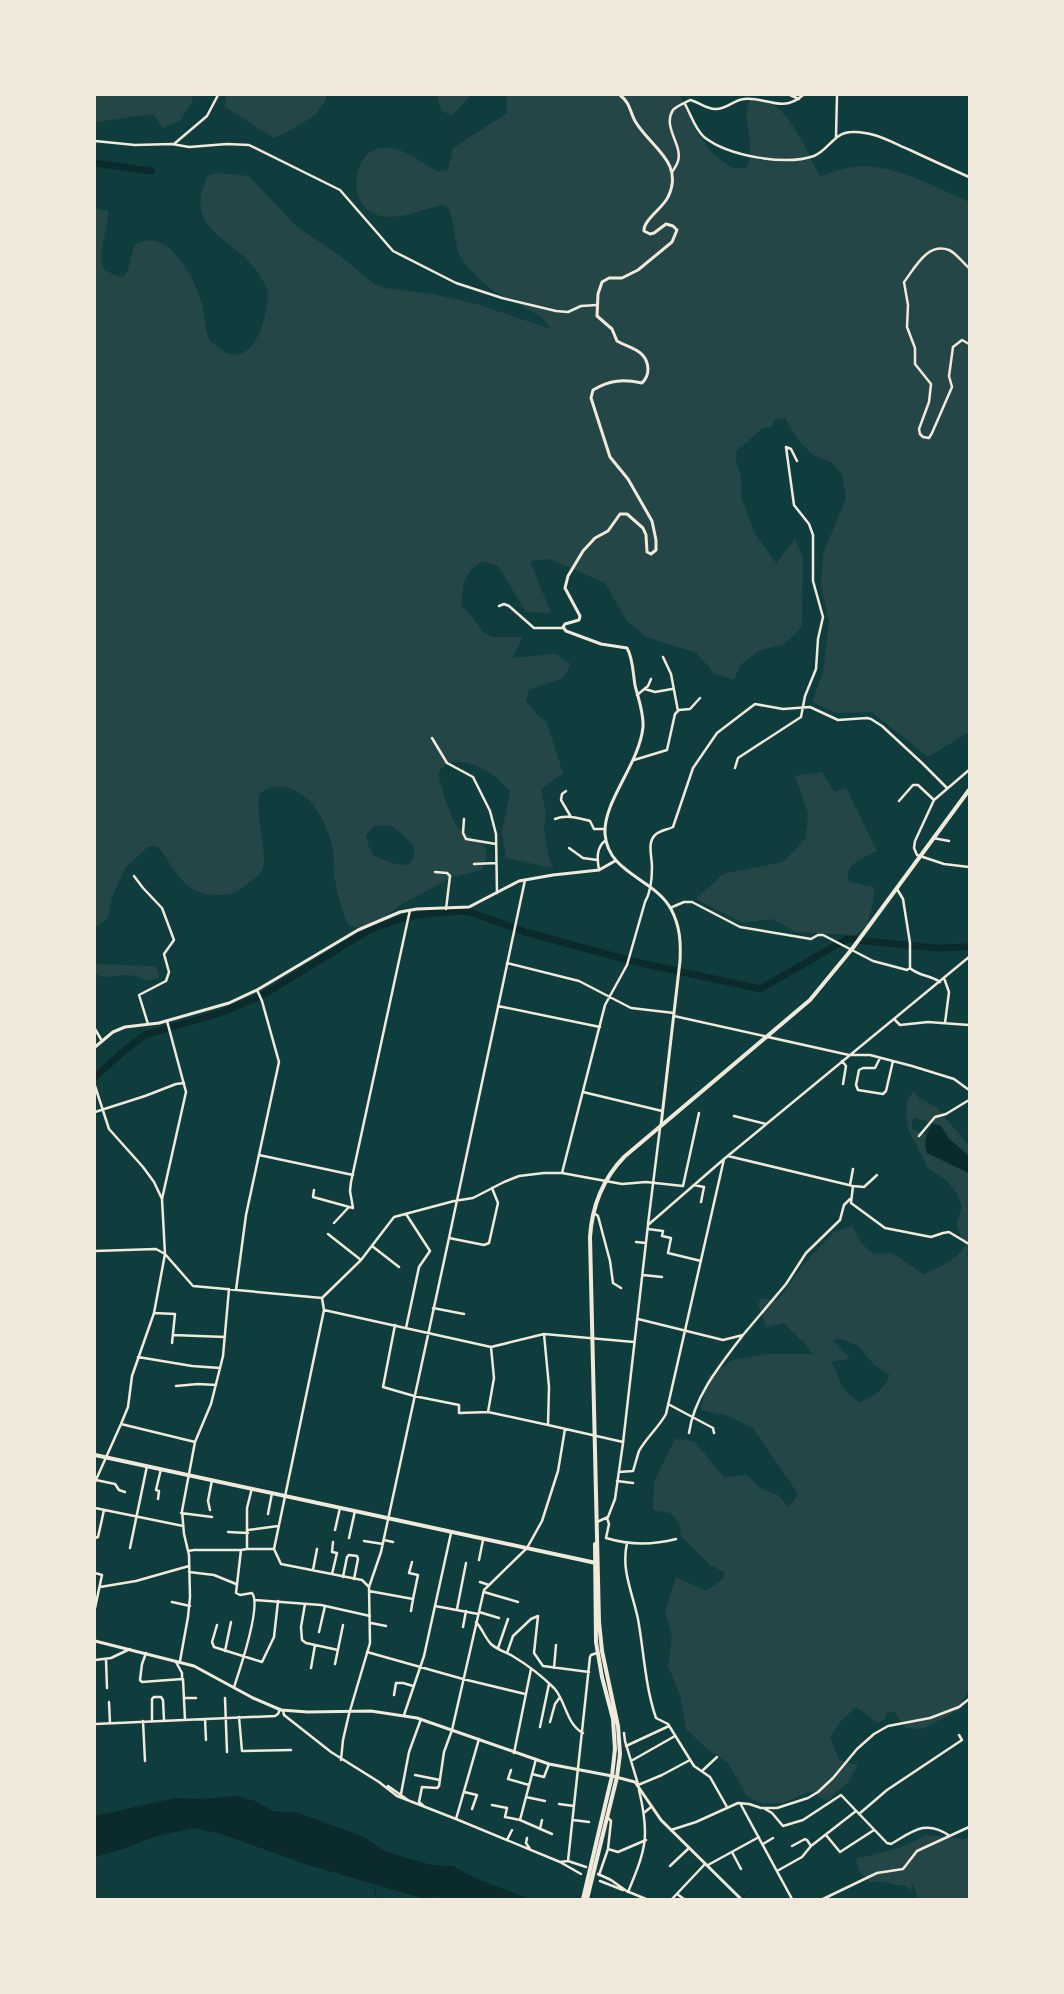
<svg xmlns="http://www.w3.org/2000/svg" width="1064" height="1994" viewBox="0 0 1064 1994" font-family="'Nunito Sans',sans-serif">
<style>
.green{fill:#244646;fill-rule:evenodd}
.water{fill:#0a2a2b}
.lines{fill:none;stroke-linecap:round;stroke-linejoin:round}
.stream{stroke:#0a2a2b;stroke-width:1}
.river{stroke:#0a2a2b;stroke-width:7}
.minor{stroke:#f1e9da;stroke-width:2.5}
.tertiary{stroke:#f1e9da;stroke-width:3}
.secondary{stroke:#f1e9da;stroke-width:3}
.primary{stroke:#f1e9da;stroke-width:4}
.trunk{stroke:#f1e9da;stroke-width:4}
</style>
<rect width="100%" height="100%" fill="#0f3d3e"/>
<path class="green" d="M95 95H191L193 100 180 121 163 128 153 114 95 122Z
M226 95H327C323 116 292 129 274 138L225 107Z
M437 95H471L452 115 441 111Z
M507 95H680L699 135 714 155 734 169 747 167C757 143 740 118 750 99 788 96 804 149 820 176 831 173 843 168 854 167 894 163 934 187 969 202V732L928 757 872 712 837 713 812 702 823 672 829 621 821 586 823 554 846 498 842 475 831 462 813 455 797 439 785 418 773 420V427L763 428 736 451 735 457 741 476V496L754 532 776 563 795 539 803 557 802 627 783 645 760 650 740 665 734 680 715 674 697 653 646 637 627 621 605 583 550 559 530 561 551 613 526 612 498 566 482 561C462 576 464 582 461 605L474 619 482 631 492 637H523L512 658 556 654 571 664 563 678 529 690 526 700 539 717 546 721 563 773 541 789 546 814 544 829 548 854 553 868 506 858 502 833 510 791C494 775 484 765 461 762 451 761 443 765 438 773 441 785 450 818 457 826 471 842 499 842 481 870L453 877 400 905 371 928 349 926C341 910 337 892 334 874 333 866 334 858 333 851 329 827 315 798 292 789 280 784 270 786 260 793 254 814 269 853 262 870 258 878 246 885 239 890 231 895 226 895 217 895 183 895 176 870 158 847L149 846 125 868 112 898 108 918 98 926 95 927V208L108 211C109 231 96 251 104 270L115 275 123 277 128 270 134 245C141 242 148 239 156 241 178 247 196 283 202 303 205 315 204 330 210 340 214 345 220 349 225 352 255 368 270 311 267 289 266 285 262 280 260 276 239 238 179 232 208 176L216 173 249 176 296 226 340 256 374 284 385 288 432 294 476 304 551 329C540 310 512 304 494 291 485 284 474 274 466 265 452 250 457 226 448 208L442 205C422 209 402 220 381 216 344 208 352 150 382 148 403 146 421 162 437 172L448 170 453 148 507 113ZM389 825C401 832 410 838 415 852 414 855 413 860 410 863 402 869 383 859 374 856L369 847 366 836 374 826Z
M822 772 834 792 846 788 877 851C865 857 843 864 849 880L853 883 874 887C876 894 869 918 867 926L855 935 795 932 783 924 770 919 743 923 696 899 723 874 783 862 806 838 808 813 795 776Z
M95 964 155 966 160 976C156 979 154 980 149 980 143 980 139 977 134 976 120 972 109 981 95 974Z
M914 1090 919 1098 936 1107 969 1145V1156L949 1139 941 1126 916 1118 912 1121V1129L927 1135 925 1144 927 1153 969 1173V1242L967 1254 969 1262V1688L959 1710 922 1729 906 1728 894 1712H888L885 1719 878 1723 856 1707 841 1721 830 1737 839 1760 858 1765 848 1782 827 1801 811 1791 783 1803 763 1804 747 1796 728 1763 707 1749 686 1729 680 1695 668 1666 672 1637 665 1612 676 1577 706 1591 723 1579 724 1572 710 1565 681 1536 679 1523 671 1513 653 1510 654 1482 675 1439 694 1441 725 1478 746 1474 762 1489 778 1495 789 1507 798 1494 753 1428 729 1416 701 1410 708 1376 733 1360 769 1354H813C806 1342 793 1334 784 1323L766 1327 758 1304 761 1299 778 1300 804 1264 834 1232 852 1226 862 1244 874 1254 892 1253 923 1274C938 1268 956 1261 965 1246L956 1224 962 1207 958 1195 946 1180 928 1168 908 1129 906 1118 907 1101ZM841 1339 858 1346 874 1365 890 1375C885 1388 873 1398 859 1402 852 1397 845 1392 841 1384 836 1374 839 1371 830 1362L848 1359 849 1357 832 1340Z
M927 1835 965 1839 969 1837V1899H918L913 1883 911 1891 905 1885C892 1886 883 1879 870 1882L859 1871 856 1859 899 1848Z"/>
<path class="water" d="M933 1124 941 1126 949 1139 969 1156V1173L927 1153C923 1141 927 1134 933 1124Z
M237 1796 255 1801 273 1811 299 1813 364 1837 386 1852 432 1865 453 1866 477 1879 530 1899H445L435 1896 425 1899 305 1864 224 1835 195 1828 157 1836 123 1849 95 1857V1816L175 1798 201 1799Z"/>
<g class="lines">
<path class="stream" d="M374 1885 377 1899
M742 1898 750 1889"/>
<path class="river" d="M95 163 151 171
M95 1077 125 1050 145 1035 223 1012 263 995 369 930 406 917 434 913 462 911 470 912 525 932 569 944 632 961 760 989 847 939 935 948 969 947"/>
<path class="minor" d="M790 95 799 99
M685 104C691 115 695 129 704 137 728 156 785 166 814 156 829 150 834 132 852 132 873 131 891 142 910 150 929 159 949 168 969 177
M836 137 837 95
M95 141 135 145 172 144 189 147 227 144 249 145 340 190 393 251 456 283 502 298 556 311 568 312 581 306 597 305
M174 144 207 116 218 95
M672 172C674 169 677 165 678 161 683 145 662 127 673 110 675 107 686 102 690 100 699 102 706 109 715 109 726 110 733 100 744 99 765 96 782 114 803 95
M969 268C963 263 956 253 949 250 927 242 915 268 904 282L908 305 907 327 915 348V364L931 384 929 402 919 429 920 434 923 437 929 438 932 433 952 387 949 376 953 347 962 340 969 344
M499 606 504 604 509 606 534 628H563
M663 657 671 674 678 711
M645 689 655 692 672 689
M637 695 648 686 651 679
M432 738 447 763 473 777 490 811 496 834 497 893
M634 760 667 750 675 714 679 710 690 709 700 698
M735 768 738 758 801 717 805 696 816 669 818 639 823 617 813 581V535L809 524 794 505 786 447 791 449 797 461
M566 791 562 794 561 800 571 817
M934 800 969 770
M899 801 913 785H918L934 800 915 841 914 848 917 855 944 864 969 867
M464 819 463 833 466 839 496 844
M555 819C566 814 579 818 590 821L594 829H605
M933 838 949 841
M569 848 583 858 597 860
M474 864 496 863
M599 870C597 859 596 847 606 840
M435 872 447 873 450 876 446 909
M134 876 143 888 162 908 174 940 164 954 169 972 166 981 139 995 148 1024
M897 889 903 899 910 943V968C918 976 931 975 940 982
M670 908 684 902H692L740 927 811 939 818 935H823L873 961 907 970 910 968
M507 963 579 981 631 1008 674 1013
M944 978 949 992 945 1023
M498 1006 600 1027
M674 1016 849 1055H870L912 1066 954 1079 969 1090
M894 1019 900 1025 928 1022 969 1025
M167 1021 186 1092 162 1199 165 1254 154 1313 132 1376 128 1407 121 1424 195 1442
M95 1029 102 1041
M880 1058 875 1068H863L859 1070 856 1085 858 1090 883 1094 886 1091 893 1061
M842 1061 846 1066 843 1084
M95 1086 109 1129 143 1167 154 1182 162 1199
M583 1092 662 1111
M95 1112 145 1096 176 1084 184 1083
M734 1116 766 1124
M919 1136 935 1117 946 1114 969 1100
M259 1155 353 1175
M728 1156 853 1186 851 1203 885 1228 931 1237 943 1233 949 1232 969 1244
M562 1173 605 1005 627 965 645 902C651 892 652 878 652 867 652 856 647 843 655 835 660 830 667 830 673 827L693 768 717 733 755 704 783 709 810 707 838 720 867 718 871 719 882 726 922 763 947 788
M694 1185 704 1187 701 1202
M850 1185 853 1169
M853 1186 864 1187 877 1175
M314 1190 313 1197 353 1208 350 1191 351 1182 410 910
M594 1213 598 1216 610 1261 613 1283 621 1288
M406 1214 430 1251 419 1267 406 1328
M334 1223 348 1208
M648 1224 660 1128
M648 1229 663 1231 662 1236 671 1238 668 1253 701 1261
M328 1234 361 1260
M449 1238 525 880
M636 1242 646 1243
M372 1246 399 1267
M95 1251 156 1249 165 1254 193 1286 322 1298 324 1310 491 1347 544 1334 634 1342
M643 1275 662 1277
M236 1290 246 1215 279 1062 262 1001 257 990
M322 1298 361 1260 394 1217 454 1201 473 1198 504 1182 519 1176 544 1173H562L622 1184 646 1182 683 1186 699 1113
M433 1308 464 1314
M324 1310 274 1549 281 1564 362 1580 369 1587
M154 1313 175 1314 172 1343
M638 1319 723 1340 743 1335 786 1284 806 1253 840 1220 844 1205 850 1199
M395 1325 383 1387 414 1396 459 1405V1413L488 1412 548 1425
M544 1334 549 1387 548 1425 623 1442
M173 1335 225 1337
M138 1357 192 1366 220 1368
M176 1386 198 1384 216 1385
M668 1404 713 1428 714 1433
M488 1412 494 1378 491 1347
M689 1433C694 1396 721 1364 743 1335
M619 1472 633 1471C635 1465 637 1457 639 1451 646 1438 659 1427 666 1414L724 1159
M96 1480 115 1484 119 1490 125 1492
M617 1481 633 1483
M95 1482 121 1424
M158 1499 159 1491 156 1490 161 1469
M95 1508 183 1526
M210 1510 208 1501 212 1480
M181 1513 212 1517
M268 1514 272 1493
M607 1518 609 1524 606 1538C629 1545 653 1545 676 1539
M597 1522 608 1517 615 1499 623 1443 648 1225 724 1159 969 957
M248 1530 278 1526
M335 1530 340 1508
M228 1532 248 1533
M95 1538 98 1537 104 1510
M349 1538 355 1511
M384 1540 393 1542
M364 1541 383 1544
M627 1543C621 1570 632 1591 638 1619 644 1652 645 1686 656 1718L668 1724 694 1766 710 1777 727 1807
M130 1548 147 1466
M247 1549H273
M188 1551 194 1550H241L247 1549V1508L252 1488
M479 1560 483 1540
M313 1570 317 1549
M189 1572 214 1575 236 1584
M95 1573 102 1575 95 1608
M332 1574 337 1553 332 1552 333 1542
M343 1577 347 1557 349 1555 357 1556 358 1559 354 1579
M480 1582 489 1585
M100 1587 136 1581 189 1566
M369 1591 413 1599 418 1575 409 1573 412 1562
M484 1592 518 1602
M255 1600 321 1605 370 1616
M172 1602 190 1606
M305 1604 301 1627 302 1640 306 1643 338 1650
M435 1606 478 1614
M457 1609 466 1563
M411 1611 413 1599
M479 1612 499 1618
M538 1616 534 1653 543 1666 589 1672
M476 1622C482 1628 485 1638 491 1644 496 1649 505 1652 511 1655 526 1664 542 1676 554 1688 566 1701 566 1724 583 1733
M371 1623 386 1626
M217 1625 212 1642 214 1647 262 1662 274 1637 278 1601
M463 1627 466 1611
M319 1632 325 1606
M498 1648 508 1619
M225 1651 231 1622
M367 1652 463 1679 525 1694
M146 1653 142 1664 140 1680 142 1682 182 1679V1673L176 1662
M507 1653 513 1636 531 1619 538 1616
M106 1659 107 1688
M95 1660 111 1658 130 1649
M180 1661 188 1617 190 1597 189 1555 184 1534 182 1511 195 1442 211 1404 223 1356 229 1289
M335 1664 343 1625
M311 1668 315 1645
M554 1668 556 1645
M183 1679 185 1720
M234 1687C239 1672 262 1605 252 1593L240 1595 236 1593 241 1550
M394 1695 396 1683H403L413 1686
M184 1698H196
M225 1698 227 1752
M109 1702 110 1723
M283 1710 284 1715 331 1752 379 1782 397 1796 456 1819 560 1862 568 1861 586 1867
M404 1715 424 1656 451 1533
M239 1717 242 1751 291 1750
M205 1719 206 1740
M143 1721 145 1761
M152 1721V1699L154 1697H161L163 1700 164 1720
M550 1722 555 1704 560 1697
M95 1724 275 1716 278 1714 280 1709
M540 1727 549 1684
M624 1733 625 1741 638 1784
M626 1746 669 1726
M514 1753 531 1669
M341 1760 343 1740 349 1714 370 1643 369 1587 381 1552 449 1238 484 1245 489 1243 498 1203 492 1188
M631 1761 675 1736
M511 1770 508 1779 529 1785
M702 1771 717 1757
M532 1774 544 1777 549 1764
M415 1775 440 1780
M638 1785 662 1775 690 1760
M388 1786 408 1800
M464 1792 477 1795 472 1809
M401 1794 409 1752 421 1719
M526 1797 545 1801
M740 1803 792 1899
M559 1804 574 1806
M492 1805 507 1808 505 1817 520 1820 536 1759
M425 1807 419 1802 422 1787 437 1788 439 1786 444 1752 452 1730 484 1590 527 1548 542 1521 558 1471 565 1429
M765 1809 772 1813 783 1826 803 1820 841 1795 887 1843 891 1844C913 1831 926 1819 950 1836
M645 1812 651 1807
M859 1814 887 1790 962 1740 959 1735
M456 1819 479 1739
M520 1820 552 1834
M573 1820 589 1822
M540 1829 542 1820
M671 1830 696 1822 738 1803 749 1804 761 1808H777L808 1798 818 1792 833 1778 857 1749 874 1734 888 1726 930 1718 959 1707 969 1699
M826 1835 840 1852 874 1830
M527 1838 526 1843 530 1849
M507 1840 512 1830
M763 1844 773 1838
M792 1846 805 1839 807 1840 811 1846
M608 1849 618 1852 646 1840
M732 1852 741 1869
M568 1861 590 1657 591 1655 597 1653
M560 1862 581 1874
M708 1865 759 1837
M670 1866 689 1848
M777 1871 802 1857 811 1846 856 1811
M598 1874 611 1880 628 1892C646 1849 650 1836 639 1790
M599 1875 608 1849 611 1821 608 1818
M600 1881 623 1890
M629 1892 646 1899
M677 1894 684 1899
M672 1899 705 1864
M823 1899 877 1873 903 1869 917 1851 969 1827"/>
<path class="tertiary" d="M95 1047 113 1032 125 1027 159 1023 229 1003 257 990 358 930 400 912 417 909 469 907 519 881 553 875 599 870 615 861
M95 1641 194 1666 253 1698 281 1710 308 1712 371 1711 417 1718 549 1764 612 1776"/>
<path class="secondary" d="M620 95C631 104 629 110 635 121 650 147 685 162 668 197 663 208 643 220 644 231L650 234 654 233 666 224 673 226 677 230 672 242 638 270 622 278H609L602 282 598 294 597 316 612 329 617 341C631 349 647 350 648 369 648 375 646 379 642 383 623 379 610 380 593 390L591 398 610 457 628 479 652 521 656 540V550L651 554 647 552 646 535 643 528 627 514H620L608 531 595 538 583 551 568 576 565 588 580 616 579 620 565 624 563 627 566 631 601 644 627 648C633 658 633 674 635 685 638 698 644 713 643 727 639 765 603 801 605 834 608 874 654 878 671 909 680 926 681 942 680 961L661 1125
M612 1776 635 1782 661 1820 741 1899"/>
<path class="primary" d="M95 1455 596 1563"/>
<path class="trunk" d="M583 1899 612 1776 615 1749 613 1719 602 1677 596 1642 595 1544
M587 1899 617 1777 620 1754 618 1726 602 1651 599 1622 590 1237C592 1206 602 1180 624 1157L810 1000 852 949 969 790"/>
</g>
<rect width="1064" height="1994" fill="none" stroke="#f1e9da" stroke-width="192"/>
</svg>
